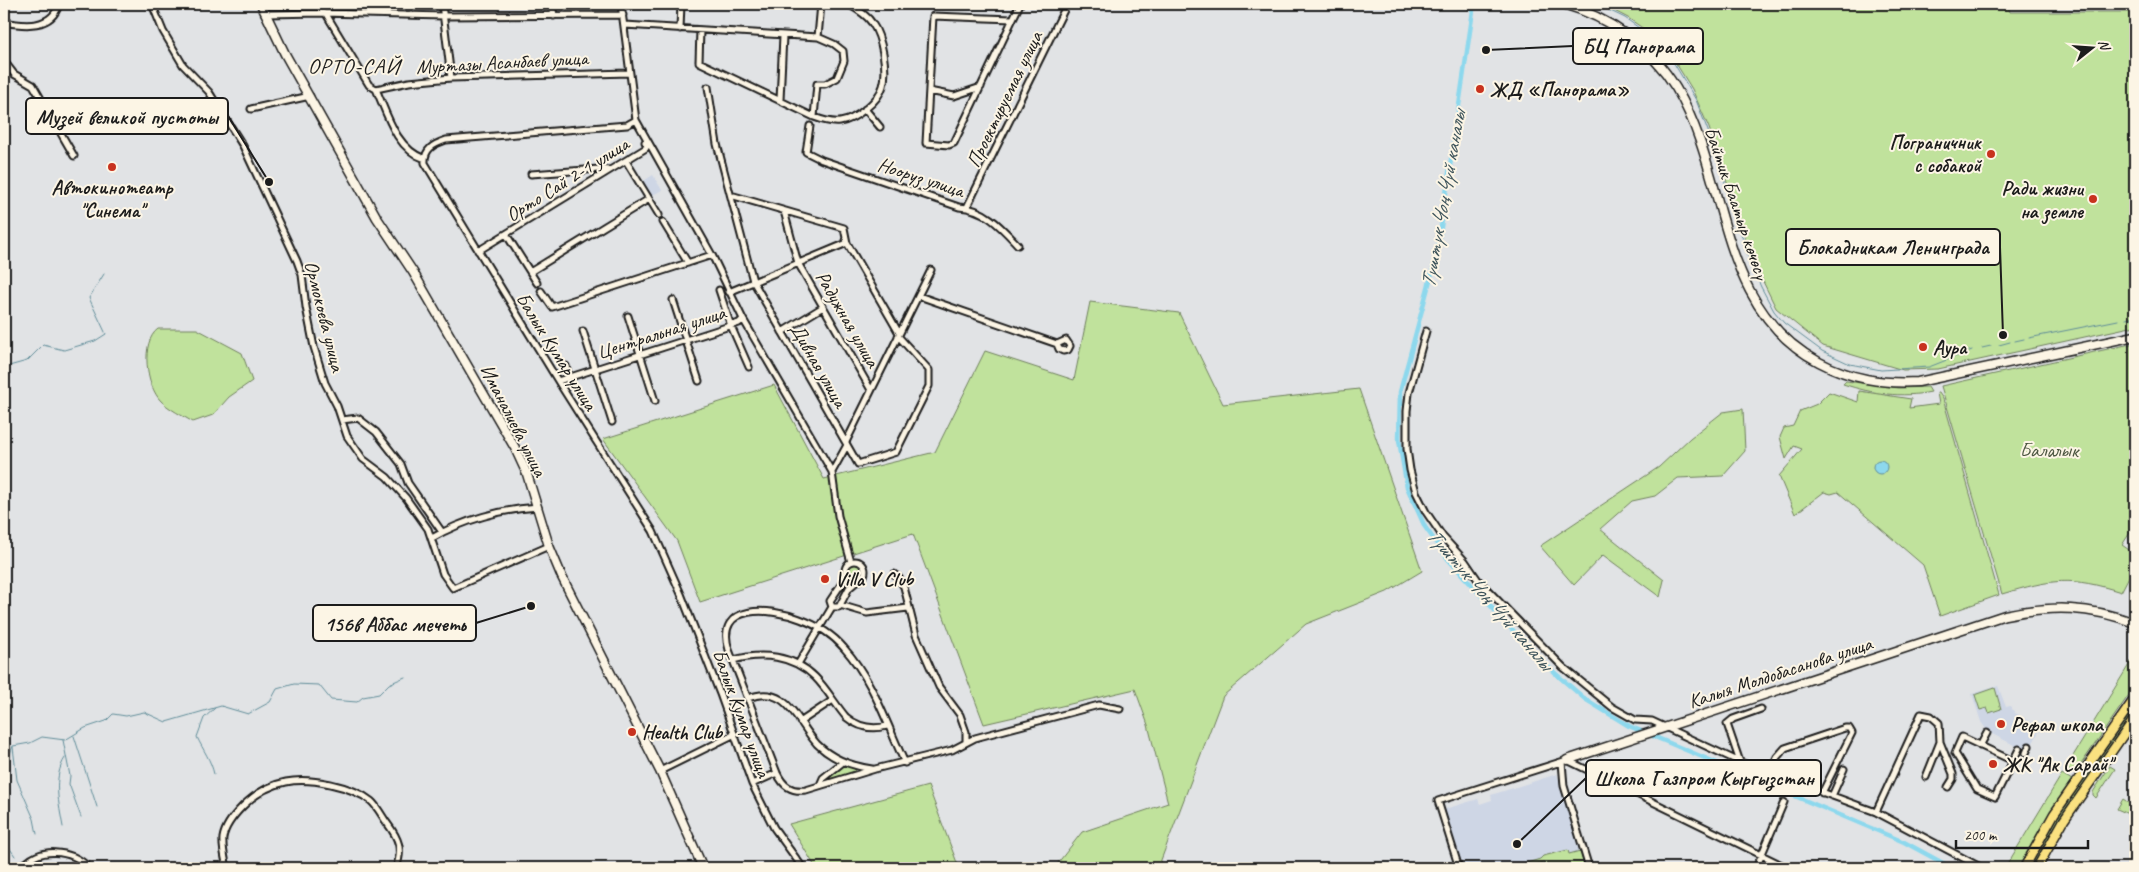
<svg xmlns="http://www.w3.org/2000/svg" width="2139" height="872" viewBox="0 0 2139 872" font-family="Caveat,sans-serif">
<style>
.built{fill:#ced6e5}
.green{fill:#c0e29c;stroke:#6e7f5c}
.water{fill:#8dd8ed;stroke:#608d99}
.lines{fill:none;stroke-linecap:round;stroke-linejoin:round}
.stream{stroke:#608d99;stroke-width:1}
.canal{stroke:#8dd8ed;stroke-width:4.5}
.street-casing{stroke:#1c1c1c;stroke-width:9}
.secondary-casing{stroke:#1c1c1c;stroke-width:11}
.primary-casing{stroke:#1c1c1c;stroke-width:11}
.street{stroke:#fcf5e5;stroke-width:5}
.secondary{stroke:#fcf5e5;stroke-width:8}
.primary{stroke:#fae180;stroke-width:8}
.poi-dot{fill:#c8321e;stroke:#fcf5e5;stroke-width:2}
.labels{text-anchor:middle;stroke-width:4;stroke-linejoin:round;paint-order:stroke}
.street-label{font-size:20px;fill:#1c1c1c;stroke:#fcf5e5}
.poi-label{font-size:20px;font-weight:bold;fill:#1c1c1c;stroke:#fcf5e5;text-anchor:start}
.park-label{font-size:20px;fill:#4d5742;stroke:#fcf5e5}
.water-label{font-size:21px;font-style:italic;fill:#3e545b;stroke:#fcf5e5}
.quarter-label{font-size:22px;letter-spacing:1px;fill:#1c1c1c;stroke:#fcf5e5}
.leader{fill:none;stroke:#1c1c1c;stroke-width:2}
.callout-dot{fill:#1c1c1c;stroke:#fcf5e5;stroke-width:2}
.callout{fill:#fcf5e5;stroke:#1c1c1c;stroke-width:2}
.callout-label{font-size:21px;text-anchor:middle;font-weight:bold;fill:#1c1c1c}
</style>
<rect width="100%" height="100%" fill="#e1e3e5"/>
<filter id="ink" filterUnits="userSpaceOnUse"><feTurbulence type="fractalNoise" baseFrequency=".02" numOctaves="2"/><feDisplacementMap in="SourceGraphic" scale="10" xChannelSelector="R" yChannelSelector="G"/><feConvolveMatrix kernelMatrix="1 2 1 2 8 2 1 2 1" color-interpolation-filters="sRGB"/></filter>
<g filter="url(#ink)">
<path class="built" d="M653 175 662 190 651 196 642 182Z
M1998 686 2006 707 2010 706 2015 713 2041 728 2028 752 1988 732 1981 722 1972 694Z
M1557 774 1587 868H1463L1445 809 1478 799 1480 804 1492 800 1491 795Z"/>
<path class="green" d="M1601 4H2007L2010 12H2131L2135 28V326L1938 369 1903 370 1823 346 1776 308 1752 259 1709 128 1692 89 1677 65 1654 36 1628 18Z
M1090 302 1179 313 1223 404 1359 389 1422 571 1387 592 1306 624 1223 696 1158 868H1054L1082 832 1168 803 1148 725 1135 689 984 724 913 534 700 602 677 541 603 439 774 385 824 479 935 452 985 351 1074 380Z
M158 329H197L242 353 252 381 229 397 213 415 193 422C183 416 169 409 161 401 146 386 140 342 158 329Z
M2135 343V525L2122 545 2135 554V565L2121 592C2071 576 2052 579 2002 594L1941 386Z
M1846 381 1899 388 1928 387 1931 392C1901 398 1873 394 1843 384Z
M1859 391 1911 399 1909 408 1939 404 1937 393H1939L1943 399 1999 595 1940 616 1923 565 1838 492 1831 494 1824 492 1795 514 1779 476 1802 449 1794 446 1786 459 1780 437 1784 428 1793 426 1800 411 1817 404 1829 392 1858 402Z
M1743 409 1745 451 1723 476 1678 478 1655 496 1632 501 1600 529 1664 580 1660 597 1603 555 1574 585 1540 546 1659 467 1690 438 1723 412Z
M847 571a8 8 0 1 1 16 0a8 8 0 1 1-16 0Z
M2135 655V686L2075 773 2065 769Z
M1995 688 2001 709 1989 713 1987 708 1980 710 1975 695Z
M2135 705V712L2061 818 2033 868H2029L2059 814Z
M844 766H851L856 771 827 780Z
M2110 766 2115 769 2096 798 2093 795V792Z
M2062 774 2072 780 2052 809 2018 868H2005Z
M928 786 959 868H816L789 824Z
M2123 799 2135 807V817L2117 809Z
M1568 850 1569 854 1580 851 1585 868H1553L1546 863 1547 868H1528L1545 863 1543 862 1521 868H1511L1540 859 1543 856Z"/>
<path class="water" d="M1873 467a7 7 0 1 1 14 0a7 7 0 1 1-14 0Z"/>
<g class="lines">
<path class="stream" d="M1596 4 1625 18 1653 38 1675 65 1696 100 1713 144 1750 262 1761 287 1774 311 1784 323 1822 351 1850 364 1881 370 1929 367 1972 350
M2126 319 2135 317
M2029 338 2118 320
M2015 341 2024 339
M1999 345 2010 342
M1982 348 1991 346
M4 363 9 366 27 361 43 345 64 350 95 341 106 334 89 298 104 274
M74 736 97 807
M63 740 70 776 69 784 81 817
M13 747 17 780 34 819 37 834
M4 769 13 746 30 743 42 737 65 740 85 728 106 721 113 714 126 716 144 712 166 722 221 706 248 714 270 702 277 689 294 684 319 685 331 700 357 702 363 697 379 694 389 684 405 677
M214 774C211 760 203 750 197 737L204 718 215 708
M63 827C59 804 52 778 65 758
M4 840 15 856"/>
<path class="canal" d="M1474 4 1437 254 1400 392 1399 440 1407 487 1425 527 1448 559 1541 661 1585 699 1629 726 1904 842 1952 868"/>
<g class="street-casing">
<path id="street" d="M152 4 163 31 183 65 209 92 243 146 297 261 302 275 306 307 314 347 325 383 337 406 347 436 363 459 387 477 406 498 428 529 443 574 453 588 549 546
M319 4 323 13
M442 4 451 78
M552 4 554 16
M621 4 636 120 627 125 446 140C434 144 424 149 425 163L561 386 653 531 681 594 720 694 752 784 774 828 803 868
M265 14 323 13 444 16 623 15
M326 14 369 85 376 89
M1012 19 933 16 926 143 949 145 954 143 1020 4
M4 22C24 26 52 29 59 4
M625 25 818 37 834 44 843 51 844 61 837 78 825 84H817L814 117
M680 29 681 4
M700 30 699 62 814 117C822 120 831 123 840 122 855 120 879 101 883 86 888 70 882 37 872 23 867 15 857 9 848 4
M818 37 821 4
M4 61 14 74 33 85 74 156
M708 87 717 144 753 281 858 464 896 452 929 386V370L898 336
M376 89 409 82 451 78 629 73
M376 89C387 114 396 149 425 159
M929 91 954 96 981 87
M780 100 783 36
M251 109 310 96
M865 109 880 127
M636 120 712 255 743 319 832 472 838 516 851 562
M810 126 806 152 822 160 959 207C985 208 1002 228 1018 245
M626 161 659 215
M531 174 599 169 609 170
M731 197 734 196 844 228 847 243 899 333
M967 207 1067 4
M784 211 798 263 871 390
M663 222 688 263
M506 234 537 283
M478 251 646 148 647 146 645 142
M530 272 649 199
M719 290 731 326 749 367
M541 291 552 307 712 255
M729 292 847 243
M919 296 1057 344 1059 349 1063 351 1068 350 1070 346 1066 340 1057 344
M673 300 699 381
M628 316 655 401
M583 331 612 422
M1426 331 1409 393 1407 411V449L1410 470 1416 492 1426 512 1443 537 1465 561 1478 580 1563 667 1612 707 1635 720 1652 721 1740 762 1876 812 1982 868
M782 332 823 307
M566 366 569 377
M558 381 739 323 743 319
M342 420 358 418 376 432 401 464 408 483 442 532
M846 442 931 270
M832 472 847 445
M432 538C463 520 502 509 538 507
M845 571a10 10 0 1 1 20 0a10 10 0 1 1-20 0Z
M894 574 899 578 904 587 916 635 939 687 960 715 966 732V741
M846 577 830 601 832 607H839L849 588 856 582
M840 605 867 613 908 608
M733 660C762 652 793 655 815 677 827 689 835 704 846 717 858 727 872 730 887 726
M798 664 832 607
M748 698C787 683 796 721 817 744 832 759 851 766 872 769
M800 722 833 700
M1980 746 1987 733
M2026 753 2029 746
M2013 761 1962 737 1955 753 1977 789 1995 797 2019 749
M1562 762 1564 786 1589 868
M1740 762 1727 724 1733 719 1761 709
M905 763C887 725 873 680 844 648 833 635 817 625 800 619 772 608 714 602 729 650L777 773C783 786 791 792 806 790L875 769 952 750 975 738 1099 705 1120 709
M660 771 735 734
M1769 774 1777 757 1785 748 1845 728H1849L1852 733 1822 793
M1926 777 1940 742
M752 784 777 773
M820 785 823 778 843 762
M1832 796 1844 769
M1876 812 1921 714 1931 716 1939 723 1940 742 1953 774V779L1948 787
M15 868 25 863
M22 868C37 846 72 849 89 868
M227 868C225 859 222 847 223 838 225 825 235 814 243 806 255 794 270 785 286 782 310 777 352 786 371 801 377 806 382 816 387 823 399 839 403 849 396 868
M1459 868 1438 801 1567 760 1788 868
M1756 868 1784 802"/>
</g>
<g class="secondary-casing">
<path id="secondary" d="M261 4 285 54 377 218 413 272 515 448 527 474 549 546 562 577 660 771 703 868
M1563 4C1609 17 1651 47 1676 88 1730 178 1715 307 1819 362 1851 379 1882 384 1918 382L2135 336
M1567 760 2005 615C2053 605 2089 606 2135 623"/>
</g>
<g class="primary-casing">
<path id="primary" d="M2024 868 2054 814 2135 698
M2037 868 2064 820 2135 718"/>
</g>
<use href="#street" class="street"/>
<use href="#secondary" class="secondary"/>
<use href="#primary" class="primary"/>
</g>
</g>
<g class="poi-dot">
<circle cx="1480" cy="89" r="5"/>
<circle cx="1991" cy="154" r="5"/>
<circle cx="112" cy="167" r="5"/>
<circle cx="2093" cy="199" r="5"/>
<circle cx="1923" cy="347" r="5"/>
<circle cx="825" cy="579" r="5"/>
<circle cx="2001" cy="724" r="5"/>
<circle cx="632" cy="732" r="5"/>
<circle cx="1993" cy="764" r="5"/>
</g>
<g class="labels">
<g class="street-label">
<text transform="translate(502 62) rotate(-3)" y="7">Муртазы Асанбаев улица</text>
<text transform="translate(1004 99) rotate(-64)" y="7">Проектируемая улица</text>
<text transform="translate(921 177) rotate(18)" y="7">Нооруз улица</text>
<text transform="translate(567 179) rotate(-32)" y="7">Орто Сай 2-1 улица</text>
<text transform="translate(1737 203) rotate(71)" y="7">Байтик Баатыр көчөсү</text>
<text transform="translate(325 316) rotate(76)" y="7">Ормокоева улица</text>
<text transform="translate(848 319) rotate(60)" y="7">Радужная улица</text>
<text transform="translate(661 332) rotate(-18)" y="7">Центральная улица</text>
<text transform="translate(557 351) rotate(58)" y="7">Балык Кумар улица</text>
<text transform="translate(819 365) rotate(60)" y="7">Дивная улица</text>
<text transform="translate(514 420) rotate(63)" y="7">Иманалиева улица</text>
<text transform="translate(1780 672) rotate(-18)" y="7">Калыя Молдобасанова улица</text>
<text transform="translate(742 713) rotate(70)" y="7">Балык Кумар улица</text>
</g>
<g class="poi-label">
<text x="1490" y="96">ЖД «Панорама»</text>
<text x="1981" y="149" text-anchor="end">Пограничник<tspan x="1981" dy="23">с собакой</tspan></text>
<text x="112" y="194" text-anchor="middle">Автокинотеатр<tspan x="112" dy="23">"Синема"</tspan></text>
<text x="2083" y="195" text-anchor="end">Ради жизни<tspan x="2083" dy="23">на земле</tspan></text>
<text x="1933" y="354">Аура</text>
<text x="835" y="586">Villa V Club</text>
<text x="2011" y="731">Рефал школа</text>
<text x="642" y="739">Health Club</text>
<text x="2003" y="771">ЖК "Ак Сарай"</text>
</g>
<g class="park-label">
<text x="2049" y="457">Балалык</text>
</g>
<g class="water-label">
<text transform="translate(1443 199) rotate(-80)" y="7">Түштүк Чоң Чүй каналы</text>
<text transform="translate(1490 599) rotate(49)" y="7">Түштүк Чоң Чүй каналы</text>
</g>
<g class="quarter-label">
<text x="354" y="73">ОРТО-САЙ</text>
</g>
</g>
<path class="leader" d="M1486 50L1573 46M269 182L228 116M2003 335L2000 247M531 606L476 623M1517 844L1586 778"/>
<g class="callout-dot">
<circle cx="1486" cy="50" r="5"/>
<circle cx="269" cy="182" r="5"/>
<circle cx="2003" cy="335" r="5"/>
<circle cx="531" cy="606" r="5"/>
<circle cx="1517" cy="844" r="5"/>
</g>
<g class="callout">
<rect x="1573" y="28" width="130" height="36" rx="5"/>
<rect x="26" y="98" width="202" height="36" rx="5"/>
<rect x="1786" y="229" width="214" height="36" rx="5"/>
<rect x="313" y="605" width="163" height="36" rx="5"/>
<rect x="1586" y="760" width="235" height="36" rx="5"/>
</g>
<g class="callout-label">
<text x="1638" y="53">БЦ Панорама</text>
<text x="127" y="124">Музей великой пустоты</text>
<text x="1893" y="254">Блокадникам Ленинграда</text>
<text x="395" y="631">156в Аббас мечеть</text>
<text x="1704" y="785">Школа Газпром Кыргызстан</text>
</g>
<rect width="2139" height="872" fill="none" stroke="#fcf5e5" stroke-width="20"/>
<rect x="10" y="10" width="2119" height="852" fill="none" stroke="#1c1c1c" stroke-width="2" filter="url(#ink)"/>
<g transform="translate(2092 48) rotate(73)" stroke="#fcf5e5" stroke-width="4" paint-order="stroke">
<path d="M0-4L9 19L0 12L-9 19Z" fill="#1c1c1c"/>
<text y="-8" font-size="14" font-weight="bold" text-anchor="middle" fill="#1c1c1c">N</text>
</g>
<path d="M1956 840v8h132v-8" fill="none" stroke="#1c1c1c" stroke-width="2.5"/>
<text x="1964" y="840" font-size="15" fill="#1c1c1c" stroke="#fcf5e5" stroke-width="4" paint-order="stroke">200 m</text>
</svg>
